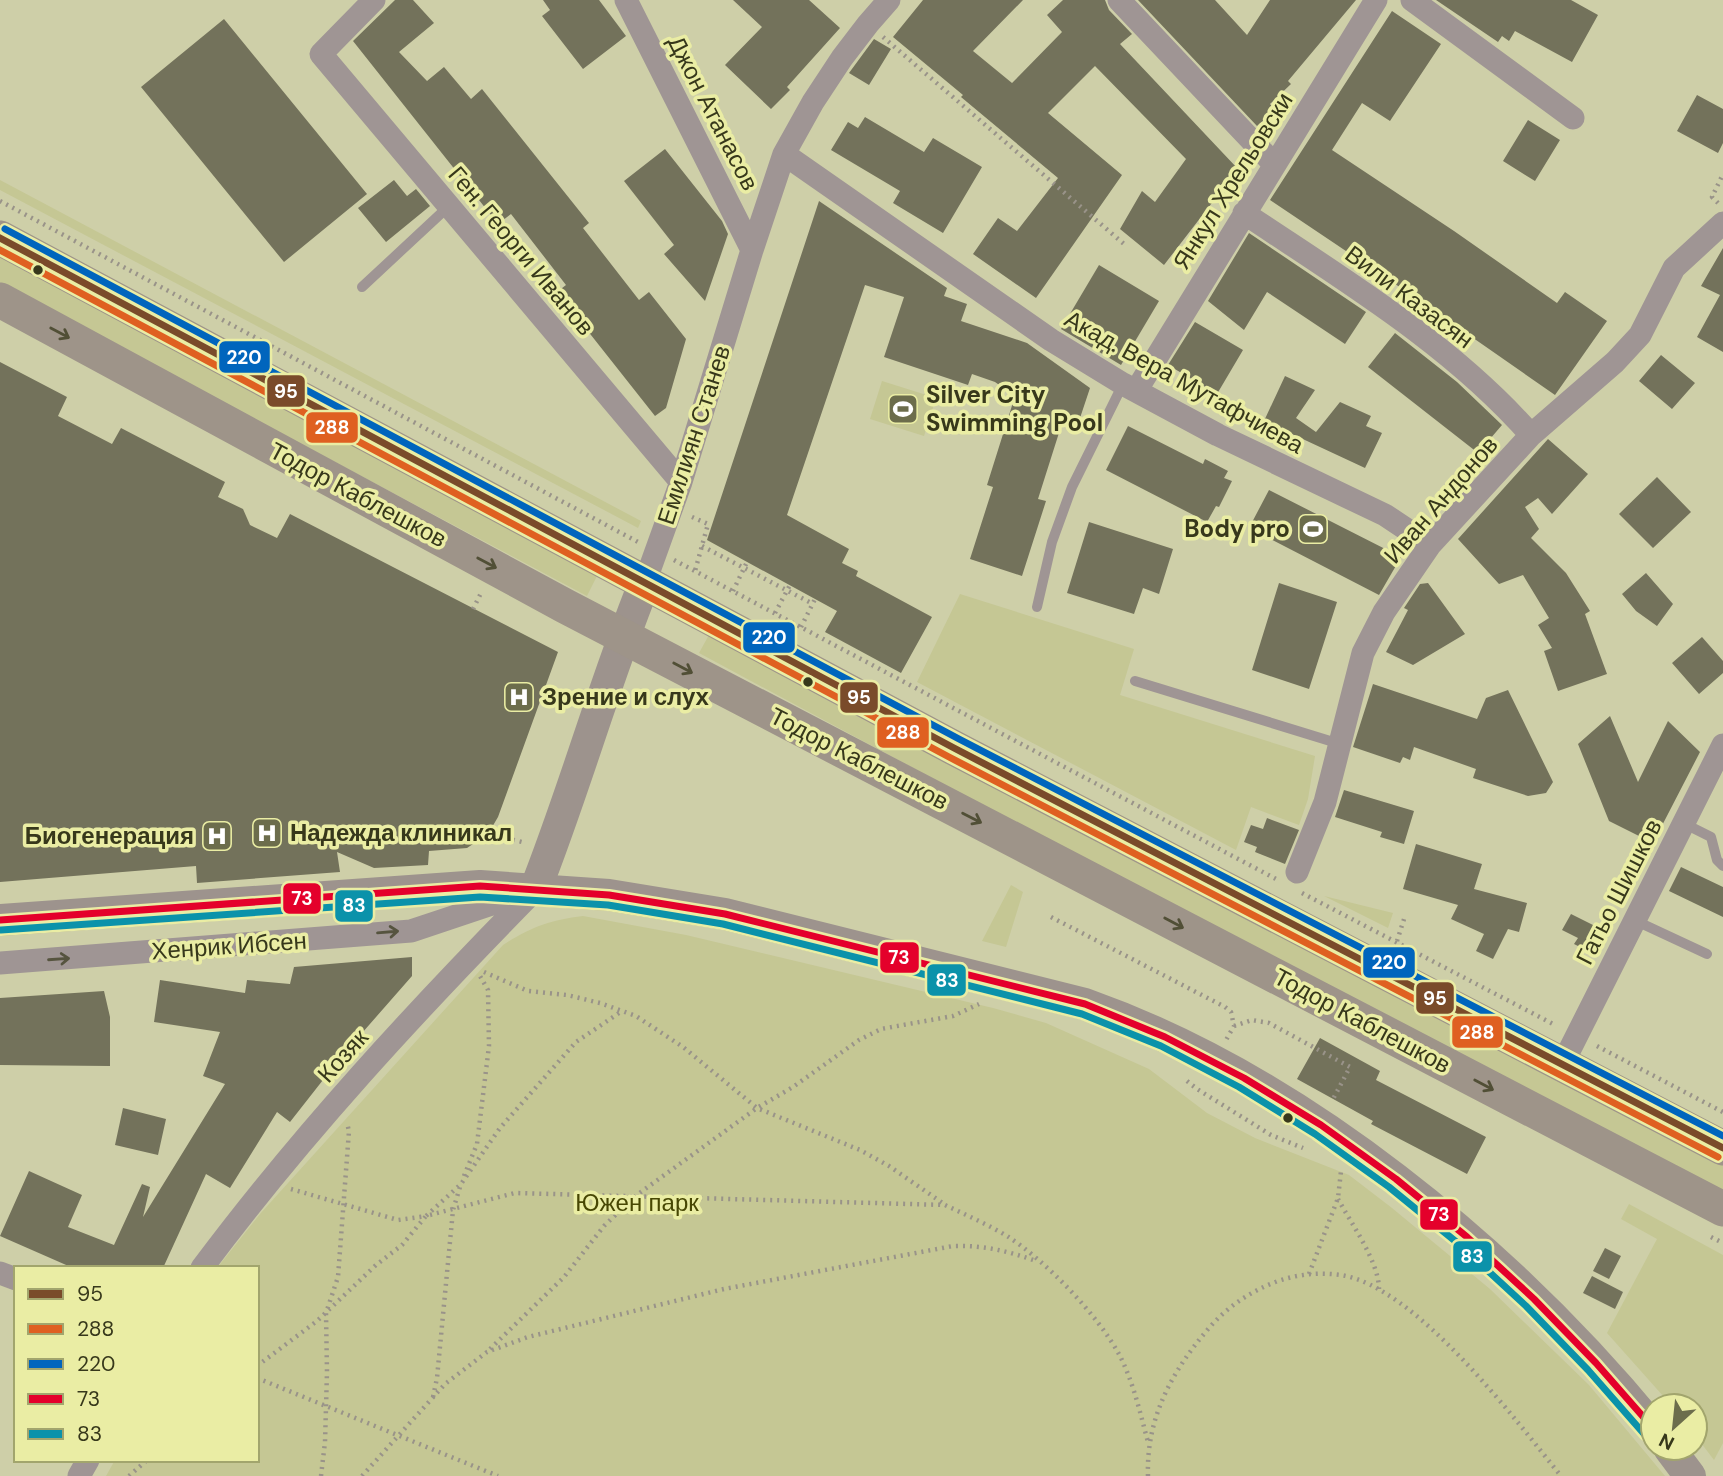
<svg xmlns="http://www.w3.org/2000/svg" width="1723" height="1476" viewBox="0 0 1723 1476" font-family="'DM Sans',sans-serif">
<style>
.green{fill:#c5c794}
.building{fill:#73725b}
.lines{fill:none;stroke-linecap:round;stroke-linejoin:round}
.path{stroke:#999389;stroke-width:4.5;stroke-dasharray:2 5;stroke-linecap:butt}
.lane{stroke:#9f9594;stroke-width:10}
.street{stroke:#9f9594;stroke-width:23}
.secondary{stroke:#9d938d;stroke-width:32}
.primary{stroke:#9e9489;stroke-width:35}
.bus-1-casing{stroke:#eaeda4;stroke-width:12}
.bus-2-casing{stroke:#eaeda4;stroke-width:12}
.bus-3-casing{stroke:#eaeda4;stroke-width:12}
.bus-4-casing{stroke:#eaeda4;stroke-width:12}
.bus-5-casing{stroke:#eaeda4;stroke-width:12}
.bus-1{stroke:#7a4b2a;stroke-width:7}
.bus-2{stroke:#df6021;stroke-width:7}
.bus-3{stroke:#0065bd;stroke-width:7}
.bus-4{stroke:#e4002b;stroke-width:7}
.bus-5{stroke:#0b92aa;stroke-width:7}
.oneway{stroke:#514f36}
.oneway2{stroke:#56543f}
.bus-dot{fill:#37381b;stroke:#eaeda4;stroke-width:2.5}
.labels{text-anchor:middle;stroke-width:7;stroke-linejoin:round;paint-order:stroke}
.street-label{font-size:24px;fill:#37381b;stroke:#eaeda4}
.poi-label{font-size:24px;font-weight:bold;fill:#37381b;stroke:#eaeda4;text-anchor:start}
.park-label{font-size:24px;fill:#474703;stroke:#eaeda4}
.line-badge{stroke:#eaeda4;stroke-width:2.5}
.badge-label{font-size:19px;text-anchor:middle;font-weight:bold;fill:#fff}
</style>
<rect width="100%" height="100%" fill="#cecfa8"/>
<path class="green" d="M0 180 641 521 638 528 0 190Z
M0 255 598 574 587 596 0 284Z
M882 381 936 398 924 436 870 419Z
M960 594 1134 649 1120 695 1315 756 1308 799 1299 825 1251 807 1236 850 917 682Z
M710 633 1723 1163V1195L1228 937 699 653Z
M1011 885 1023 892 1006 947 982 941Z
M1324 896 1393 913 1388 928Z
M583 916 686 935 993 1008 1046 1023 1149 1069 1207 1113 1255 1138 1349 1175 1392 1208 1490 1289 1589 1385 1665 1476H106L115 1460H257V1268H217L260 1214 503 945C531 927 550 920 583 916Z
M1629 1204 1723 1255V1443L1714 1460 1695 1435V1406H1672L1607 1333 1657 1239 1621 1219Z"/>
<path class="building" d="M395 0H413L434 23 399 52 427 81 444 67 471 99 482 89 589 223 583 228 639 300 649 292 686 339 666 408 655 416 557 292 566 285 511 214 498 224 353 41Z
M543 0H599L626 36 583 69 542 16 550 10Z
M733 0H809L840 28 787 87 790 90 771 109 725 65 762 27Z
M923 0H1023L973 51 1012 83 1062 32 1047 15 1063 0H1105L1109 10 1132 34 1120 44 1238 169 1164 265 1120 229 1142 191 1155 202 1186 159 1095 66 1048 113 1122 175 1036 298 973 254 998 218 1017 231 1058 178 961 97 963 95 893 37Z
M1138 0H1215L1247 35 1270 0H1356L1288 81 1291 84 1270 104 1275 110 1257 126Z
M1436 0H1571L1598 15 1572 62 1515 31 1509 41 1502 36 1498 42Z
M1392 11 1441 44 1390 121 1362 103 1332 150 1454 231 1557 303 1565 292 1607 321 1555 395 1410 294 1270 200Z
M224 19 367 194 284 262 141 87Z
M874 39 891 49 869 85 849 73Z
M1697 95 1723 109V143L1718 153 1677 131Z
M865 117 924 152 933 138 982 167 943 233 893 203 900 191 831 150 848 122 858 128Z
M1528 120 1560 140 1535 181 1503 161Z
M665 149 722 221 728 234 705 301 664 254 674 245 624 181Z
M394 180 407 196 416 189 430 206 386 242 358 208Z
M819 201 947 288 944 296 967 304 961 321 1027 343 1090 388 1079 421 1064 417 1038 499 1046 501 1022 576 970 559 993 487 987 485 1015 396 995 382 972 374 968 385 884 357 904 297 865 285 787 515 849 549 842 563 858 571 856 576 932 617 901 673 825 632 837 611 707 540Z
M1249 233 1366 312 1345 344 1267 292 1244 330 1208 301Z
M1723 248V352L1697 337 1720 295 1701 286Z
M1099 265 1159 301 1121 365 1061 329Z
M1195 322 1243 350 1217 394 1168 365Z
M1395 333 1457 382 1502 425 1478 453 1368 367Z
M1661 355 1695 383 1672 409 1639 381Z
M0 362 67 397 58 416 112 444 121 428 225 482 218 497 243 509 250 525 277 538 290 514 558 652 498 817 488 834 467 848 429 851 428 865 374 868 337 852 340 872 197 883 196 866 0 882Z
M1285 376 1315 390 1296 418 1316 432 1340 402 1371 416 1366 426 1382 433 1365 468 1264 421Z
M1128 426 1203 464 1205 459 1228 471 1224 478 1232 481 1219 507 1216 506 1207 522 1106 470Z
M1548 439 1588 474 1552 514 1538 498 1525 507 1539 529 1531 538 1566 573 1590 611 1585 614 1607 674 1558 691 1544 651 1552 648 1538 625 1549 618 1523 575 1499 584 1458 539Z
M1657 477 1691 512 1653 548 1619 514Z
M1269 490 1401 557 1379 595 1249 528Z
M1089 522 1173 549 1159 594 1143 588 1134 614 1067 593Z
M1646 573 1673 604 1657 626 1636 611 1622 594Z
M1279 583 1337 602 1309 689 1252 670Z
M1428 583 1465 634 1413 665 1386 652 1408 610 1404 608 1420 584Z
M1702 637 1723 661V673L1699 694 1672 663Z
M1373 684 1477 719 1486 698 1508 690 1553 782 1546 793 1528 796 1473 778 1476 769 1414 747 1410 760 1403 757 1400 763 1353 747Z
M1610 716 1638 782 1668 721 1700 752 1653 843 1609 821 1578 744Z
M1344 790 1414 811 1404 844 1380 837 1382 832 1335 817Z
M1267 818 1299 830 1285 864 1255 852 1257 847 1244 842 1251 825 1263 829Z
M1416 844 1482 864 1474 889 1527 903 1519 932 1508 929 1493 959 1476 951 1484 934 1451 919 1458 905 1403 889Z
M1681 867 1723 887V917L1669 891Z
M1571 914 1605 931 1594 954 1574 944 1578 938 1562 930Z
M412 957V976L341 1057 290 1122 277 1112 230 1188 206 1174 163 1268H73L0 1236 29 1171 82 1195 68 1227 114 1245 142 1184 150 1187 143 1217 225 1084 203 1076 220 1032 154 1022 160 980 245 993 247 980 290 984 294 967Z
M104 991 110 1017V1066L0 1065V998Z
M1320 1038 1380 1071 1376 1080 1486 1137 1467 1174 1371 1124 1373 1121 1297 1079Z
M123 1108 166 1119 158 1155 115 1145Z
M1605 1248 1621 1256 1609 1279 1593 1271Z
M1592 1276 1623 1292 1615 1309 1583 1293Z"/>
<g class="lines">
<path class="path" d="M883 37 1124 244
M0 201 638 542
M1718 203 1712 197 1723 174
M692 517 708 524 695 571
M702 546 813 604
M674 560 1276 879
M733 591 747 562
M473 609 481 593
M775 613 790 585
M801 627 815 599
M506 838 522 842
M1302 893 1555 1025
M1051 917 1225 1007 1231 1012 1234 1026 1226 1040
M1397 941 1405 916
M484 972 528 991 567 995 600 1003 636 1016 683 1047 757 1108 860 1150 889 1166 944 1204
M1234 1026 1252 1020 1269 1023 1350 1067 1332 1101
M1597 1046 1723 1112
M1187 1081 1197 1089 1271 1135 1303 1148
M464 1176 477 1144 489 1046 488 990 480 976
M291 1189 398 1220 426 1216 461 1184 500 1128 576 1042 622 1011
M1338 1199C1351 1223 1379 1262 1379 1289
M1711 1237 1723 1243
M1309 1274 1338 1198 1341 1171
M490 1349 564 1277 604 1226 634 1197 757 1108 793 1087 859 1040 881 1029 953 1016 979 1004
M257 1366 317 1321 376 1265 402 1245 426 1216 515 1193 945 1205C966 1215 987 1224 1007 1236 1046 1261 1098 1315 1120 1356 1134 1384 1140 1413 1148 1442
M257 1378 498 1476
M433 1397 437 1378 453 1210 460 1187
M129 1476 147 1460
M321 1476 325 1442 327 1372 326 1313 338 1277 349 1131 347 1123
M362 1476 445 1384 487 1352 528 1337 724 1289 953 1246C983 1245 1008 1251 1036 1261
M1148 1476C1146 1418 1172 1371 1209 1328 1228 1306 1251 1291 1278 1281 1299 1274 1319 1272 1341 1275 1416 1287 1514 1418 1561 1476"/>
<path class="lane" d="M362 287 449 206
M1037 607 1052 542 1072 487 1123 384
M1135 681 1340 744
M1683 823 1711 837 1717 860 1723 866
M1634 920 1707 954"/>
<path class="street" d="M374 0 321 54 681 482
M626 0 752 250
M1119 0 1274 164
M1412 0 1573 118
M784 154 1051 340 1123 384 1218 435 1385 515 1430 545
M1244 213C1344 280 1451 344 1531 435
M1136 391 1376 0
M645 582 681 482 752 250 784 154 813 102 842 58 868 24 889 0
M1297 872 1325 802 1363 653 1384 612 1430 545 1531 435 1615 362 1640 335 1674 268 1723 223
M0 963 411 931 525 893
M1563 1063 1723 745
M202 1268C302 1134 416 1011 533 892
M0 1273 16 1279
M79 1476 88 1460"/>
<path class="secondary" d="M535 890C575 789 604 683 645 582
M0 920 480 886 609 895 725 914 1085 1004C1300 1080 1509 1253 1653 1428
M1669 1448 1690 1476"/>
<path class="primary" d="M0 238 954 748 1723 1148
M0 300 565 606 1723 1209"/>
<g class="bus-1-casing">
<path id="bus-1" d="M0 238 954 748 1723 1148"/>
</g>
<g class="bus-2-casing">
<path id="bus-2" d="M0 250 949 757 1718 1157"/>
</g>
<g class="bus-3-casing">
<path id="bus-3" d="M5 229 959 739 1723 1136"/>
</g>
<g class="bus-4-casing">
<path id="bus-4" d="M0 920 480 886 609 895 725 914 1085 1004 1165 1037 1244 1078 1321 1125 1396 1179 1467 1237 1534 1299 1596 1363 1653 1428"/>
</g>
<g class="bus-5-casing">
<path id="bus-5" d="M1 930 480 897 608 905 723 924 1082 1014 1161 1046 1239 1087 1315 1134 1389 1187 1460 1245 1526 1306 1588 1370 1645 1435"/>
</g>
<use href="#bus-1" class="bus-1"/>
<use href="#bus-2" class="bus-2"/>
<use href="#bus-3" class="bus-3"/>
<use href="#bus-4" class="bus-4"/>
<use href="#bus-5" class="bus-5"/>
</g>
<defs><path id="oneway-shaft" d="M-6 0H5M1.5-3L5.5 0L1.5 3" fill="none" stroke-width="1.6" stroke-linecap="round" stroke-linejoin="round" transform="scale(1.75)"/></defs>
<g class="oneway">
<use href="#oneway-shaft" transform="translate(60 333) rotate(28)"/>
<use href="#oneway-shaft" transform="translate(487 563) rotate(28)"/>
<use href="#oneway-shaft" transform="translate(683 668) rotate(28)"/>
<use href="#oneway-shaft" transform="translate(972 818) rotate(27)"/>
<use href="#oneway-shaft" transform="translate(1174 923) rotate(28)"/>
<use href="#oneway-shaft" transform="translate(1484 1085) rotate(28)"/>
</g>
<g class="oneway2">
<use href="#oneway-shaft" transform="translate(388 932) rotate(-5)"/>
<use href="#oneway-shaft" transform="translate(59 959) rotate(-4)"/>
</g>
<defs>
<g id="stadium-square" transform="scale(1.575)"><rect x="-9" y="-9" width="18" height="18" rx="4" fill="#6c6d4c" stroke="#eaeda4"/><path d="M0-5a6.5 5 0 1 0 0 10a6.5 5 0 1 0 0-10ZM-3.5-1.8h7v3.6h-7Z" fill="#fff"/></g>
<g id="hospital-square" transform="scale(1.575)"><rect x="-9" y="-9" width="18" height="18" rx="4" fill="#6c6d4c" stroke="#eaeda4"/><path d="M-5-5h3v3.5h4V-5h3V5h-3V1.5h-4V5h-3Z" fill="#fff"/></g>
</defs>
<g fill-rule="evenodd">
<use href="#stadium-square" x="903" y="409"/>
<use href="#stadium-square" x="1313" y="529"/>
<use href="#hospital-square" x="519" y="697"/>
<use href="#hospital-square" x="267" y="833"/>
<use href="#hospital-square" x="217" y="836"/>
</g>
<g class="bus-dot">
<circle cx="38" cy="270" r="6"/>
<circle cx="808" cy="682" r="6"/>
<circle cx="1288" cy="1118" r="6"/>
</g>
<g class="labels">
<g class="street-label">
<text transform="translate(713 113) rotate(63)" y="8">Джон Атанасов</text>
<text transform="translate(1233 181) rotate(-58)" y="8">Янкул Хрельовски</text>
<text transform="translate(521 251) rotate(50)" y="8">Ген. Георги Иванов</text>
<text transform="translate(1409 297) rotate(37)" y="8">Вили Казасян</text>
<text transform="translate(1184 382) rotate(29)" y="8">Акад. Вера Мутафчиева</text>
<text transform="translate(694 435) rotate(-72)" y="8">Емилиян Станев</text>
<text transform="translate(358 495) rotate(28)" y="8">Тодор Каблешков</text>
<text transform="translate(1441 500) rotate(-49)" y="8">Иван Андонов</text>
<text transform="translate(859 759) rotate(27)" y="8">Тодор Каблешков</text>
<text transform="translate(1619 892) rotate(-63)" y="8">Гатьо Шишков</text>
<text transform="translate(229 946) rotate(-4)" y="8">Хенрик Ибсен</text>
<text transform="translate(1362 1021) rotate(28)" y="8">Тодор Каблешков</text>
<text transform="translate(343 1056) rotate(-48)" y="8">Козяк</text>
</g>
<g class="poi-label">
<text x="926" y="403">Silver City<tspan x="926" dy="28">Swimming Pool</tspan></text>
<text x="1290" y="537" text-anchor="end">Body pro</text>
<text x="542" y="705">Зрение и слух</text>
<text x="290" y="841">Надежда клиникал</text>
<text x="194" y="844" text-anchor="end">Биогенерация</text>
</g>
<g class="park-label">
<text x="637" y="1211">Южен парк</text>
</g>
</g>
<g class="line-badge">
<rect x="218" y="340" width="53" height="34" rx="7" fill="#0065bd"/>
<rect x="266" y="374" width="40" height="34" rx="7" fill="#7a4b2a"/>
<rect x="305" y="411" width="54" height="33" rx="7" fill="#df6021"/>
<rect x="742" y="621" width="54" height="33" rx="7" fill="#0065bd"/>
<rect x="839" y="681" width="40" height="33" rx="7" fill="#7a4b2a"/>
<rect x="876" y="716" width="54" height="33" rx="7" fill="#df6021"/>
<rect x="282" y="882" width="40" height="33" rx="7" fill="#e4002b"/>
<rect x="334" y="889" width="40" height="34" rx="7" fill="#0b92aa"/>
<rect x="879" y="941" width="41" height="33" rx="7" fill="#e4002b"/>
<rect x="1362" y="946" width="54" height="33" rx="7" fill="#0065bd"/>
<rect x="926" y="963" width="41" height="34" rx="7" fill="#0b92aa"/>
<rect x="1415" y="981" width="40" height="34" rx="7" fill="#7a4b2a"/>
<rect x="1451" y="1015" width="53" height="34" rx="7" fill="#df6021"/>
<rect x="1419" y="1198" width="40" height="33" rx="7" fill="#e4002b"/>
<rect x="1452" y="1240" width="41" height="33" rx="7" fill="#0b92aa"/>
</g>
<g class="badge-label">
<text x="244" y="364">220</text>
<text x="286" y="398">95</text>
<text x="332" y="434">288</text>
<text x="769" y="644">220</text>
<text x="859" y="704">95</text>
<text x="903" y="739">288</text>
<text x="302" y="905">73</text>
<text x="354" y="912">83</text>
<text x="899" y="964">73</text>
<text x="1389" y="969">220</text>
<text x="947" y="987">83</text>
<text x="1435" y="1005">95</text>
<text x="1477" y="1039">288</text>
<text x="1439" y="1221">73</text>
<text x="1472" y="1263">83</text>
</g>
<rect x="14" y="1266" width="245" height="196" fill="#eaeda4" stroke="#a2a56d" stroke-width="2"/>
<rect x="28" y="1289" width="35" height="10" fill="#7a4b2a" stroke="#a2a56d" stroke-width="2"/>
<text x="77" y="1301" font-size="21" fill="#37381b">95</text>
<rect x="28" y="1324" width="35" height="10" fill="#df6021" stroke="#a2a56d" stroke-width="2"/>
<text x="77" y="1336" font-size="21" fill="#37381b">288</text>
<rect x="28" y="1359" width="35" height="10" fill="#0065bd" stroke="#a2a56d" stroke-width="2"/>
<text x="77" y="1371" font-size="21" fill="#37381b">220</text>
<rect x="28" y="1394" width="35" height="10" fill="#e4002b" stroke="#a2a56d" stroke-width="2"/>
<text x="77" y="1406" font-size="21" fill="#37381b">73</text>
<rect x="28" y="1429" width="35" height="10" fill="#0b92aa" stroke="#a2a56d" stroke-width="2"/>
<text x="77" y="1441" font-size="21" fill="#37381b">83</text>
<g transform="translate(1674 1427) rotate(207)"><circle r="33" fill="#eaeda4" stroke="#a2a56d" stroke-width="2"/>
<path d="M0-5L12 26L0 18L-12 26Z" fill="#6c6d4c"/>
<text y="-10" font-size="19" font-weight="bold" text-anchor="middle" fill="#37381b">N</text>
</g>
</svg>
